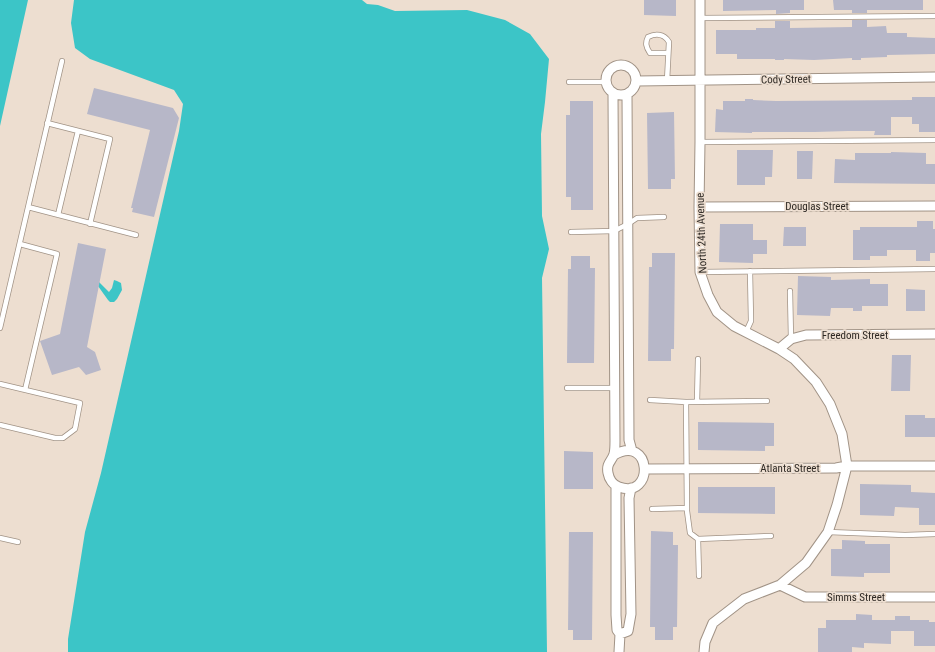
<svg xmlns="http://www.w3.org/2000/svg" width="935" height="652" viewBox="0 0 935 652" font-family="'Roboto Condensed',sans-serif">
<style>
.water{fill:#3cc5c7}
.building{fill:#b7b7c8}
.lines{fill:none;stroke-linecap:round;stroke-linejoin:round}
.service-casing{stroke:#a19386;stroke-width:6}
.minor-casing{stroke:#a19386;stroke-width:11}
.service{stroke:#fff;stroke-width:4.5}
.minor{stroke:#fff;stroke-width:9}
.labels{text-anchor:middle;stroke-width:3.5;stroke-linejoin:round;paint-order:stroke}
.street-label{font-size:11px;fill:#2e2924;stroke:#edded0}
</style>
<rect width="100%" height="100%" fill="#edded0"/>
<path class="water" d="M0 0H28L0 126Z
M74 0H362L367 4 378 5 395 11 467 10 505 20 530 34 549 59 545 102 541 134 542 216 549 249 542 278 547 652H68V639L85 532 101 473 179 131 183 104 174 90 90 59 75 48 71 23Z
M114 280 117 281 121 283 122 290 117 299 114 302H110L108 300 98 286 99 282 109 292 112 288Z"/>
<path class="building" d="M644 0H676V16L644 15Z
M723 0H804V10H790V13L776 14V10L723 11Z
M833 0H923V10H867V13H852V10H834Z
M852 20H867V27L886 26 887 33H907V37L935 38V54L887 55V57L861 58V60H852V58L814 60 784 59V60H775V59H737V54H716V30H756V28H775V21H790V28L852 27Z
M94 88 173 108 179 118 154 217 132 212 133 208H131L150 130 87 114Z
M912 97H935V132H919V124H912V117H891V135H874L875 131H848L815 132H752V133L715 132 716 109 723 110V101H745V99H753V100L776 101 912 100Z
M570 101H593V210H571V197H566V115H570Z
M674 112 675 179H671V189H648L647 113Z
M737 150H773L772 177H765V185H737Z
M797 151H813L812 179H797Z
M891 152 926 153V164H935V184L834 183 835 159 855 160V153H891Z
M917 221H933V229H935V253H930V261H916V250H887V256H870V260H853V230H860V227H917Z
M720 224H753V240H767V254H753V263L719 262Z
M784 227H806V246H783Z
M78 243 106 249 87 347 95 352 101 370 86 375 79 367 52 375 40 341 60 334Z
M652 253H675L674 349H671V361H648L649 267H652Z
M571 256H590V268H595L594 363H567L568 269H571Z
M798 276 831 277V280L870 279V284H888V306H862V311H853V308H831L830 316 797 315Z
M906 289 925 290V311H906Z
M892 355H911L910 391H891Z
M905 415H925V418H935V437H905Z
M698 422 774 423V446H765V451L698 450Z
M564 451 593 452V489H564Z
M860 484 911 485V492L935 493V525H919V508L895 507 894 516 860 515Z
M698 487H775V514L698 513Z
M651 531 673 532V545H678L677 627H673V640H655V627H650Z
M569 532H593L592 640H573V630H568Z
M842 540 865 541V544H890V573H864V577L831 576V549H842Z
M856 614 872 615V620H895V616H910V620H929V622H935V646H914V631H891V644L864 643V648L852 647V652H818V628H826V620H856Z"/>
<g class="lines">
<g class="service-casing">
<path id="service" d="M700 18 935 16
M667 81 669 42C664 34 656 33 648 37 645 43 646 47 650 53H668
M569 82H605
M47 123 110 139 90 224
M700 142 935 140
M28 207 136 235
M58 215 78 131
M571 232 614 231 628 224 637 218 664 217
M20 244 57 254 25 390
M700 272 935 269
M790 291 791 339
M0 328 62 61
M746 332 751 321 750 271
M0 384 80 403 75 429 63 438H55L0 425
M567 388H615
M650 400 686 402
M767 401 686 402 687 511 690 533 698 539 771 536
M697 402 698 359
M652 509 687 508
M828 532 905 535 935 534
M0 538 18 542
M698 539 699 576"/>
</g>
<g class="minor-casing">
<path id="minor" d="M700 0V142L699 207 700 272 708 295 717 312 734 326 779 349 794 359 816 382 830 404 842 434 847 466 837 505 828 532 806 563 780 585 744 599 713 623 705 642 704 652
M606 80a15 15 0 1 1 30 0a15 15 0 1 1-30 0Z
M637 81 935 77
M613 94 615 441C615 445 615 450 614 454 612 461 606 463 608 473 609 479 613 485 619 487 655 500 652 433 614 455
M627 95 629 440 632 451
M699 207 935 206
M779 349 791 339 806 335 935 334
M645 469 836 468 847 466H935
M616 486V615L617 630 620 634 619 652
M780 585 805 597H935
M620 634 628 631 631 614 629 498 631 488"/>
</g>
<use href="#service" class="service"/>
<use href="#minor" class="minor"/>
</g>
<g class="labels">
<g class="street-label">
<text transform="translate(786 79) rotate(-1)" y="4">Cody Street</text>
<text x="817" y="210">Douglas Street</text>
<text transform="translate(701 233) rotate(-92)" y="4">North 24th Avenue</text>
<text x="855" y="339">Freedom Street</text>
<text x="790" y="472">Atlanta Street</text>
<text x="856" y="601">Simms Street</text>
</g>
</g>
</svg>
